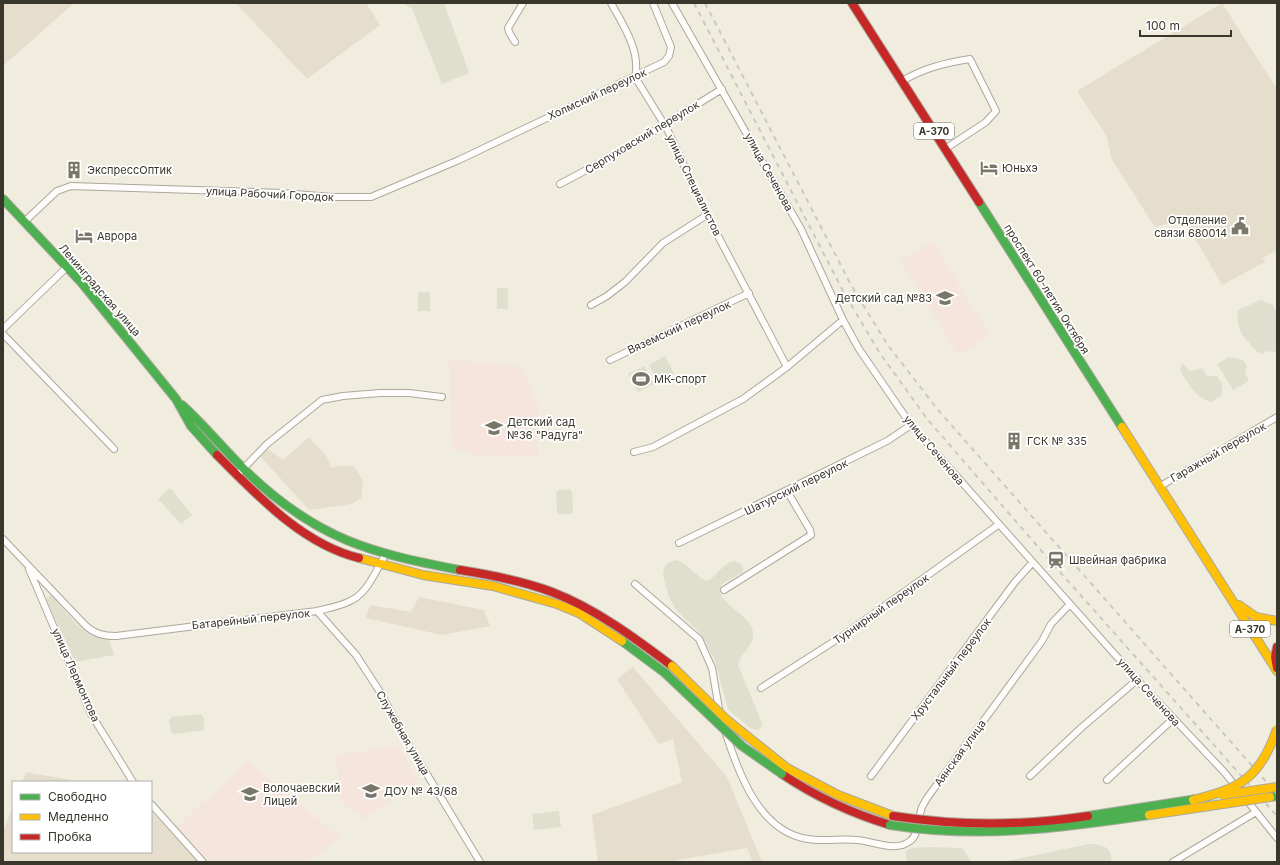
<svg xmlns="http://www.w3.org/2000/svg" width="1280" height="865" viewBox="0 0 1280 865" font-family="Inter,sans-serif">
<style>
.industrial{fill:#e6decd}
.education{fill:#f6e5dd}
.green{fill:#dfdfce}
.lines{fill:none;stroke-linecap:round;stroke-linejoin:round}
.street-casing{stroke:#aba89d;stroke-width:8}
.fast-casing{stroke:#aba89d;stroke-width:10}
.slow-casing{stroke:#aba89d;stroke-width:10}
.jam-casing{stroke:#aba89d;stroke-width:10}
.street{stroke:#fdfcfa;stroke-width:6}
.fast{stroke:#4caf50;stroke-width:8}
.slow{stroke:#ffc107;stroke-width:8}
.jam{stroke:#c62828;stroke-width:8}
.rail{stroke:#c9c8c4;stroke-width:2;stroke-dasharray:5 5;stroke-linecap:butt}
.fast-bridge-casing{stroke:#aba89d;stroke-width:10;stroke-linecap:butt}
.slow-bridge-casing{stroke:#aba89d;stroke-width:10;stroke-linecap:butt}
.jam-bridge-casing{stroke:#aba89d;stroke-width:10;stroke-linecap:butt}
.fast-bridge{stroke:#4caf50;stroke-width:8}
.slow-bridge{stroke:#ffc107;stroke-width:8}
.jam-bridge{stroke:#c62828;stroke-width:8}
.labels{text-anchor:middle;stroke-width:3.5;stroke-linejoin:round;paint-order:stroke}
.shield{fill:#fff;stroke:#74726b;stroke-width:1}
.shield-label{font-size:10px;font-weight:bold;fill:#39362c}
.street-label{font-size:11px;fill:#39362c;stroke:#fff}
.poi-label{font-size:11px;fill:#39362c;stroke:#fff;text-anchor:start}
</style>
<rect width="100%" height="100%" fill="#f0edde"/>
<path class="industrial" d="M3 3H74L3 66Z
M236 3H366L380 25 307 79Z
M1222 3 1277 89V250L1263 258 1265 262 1222 285 1184 219 1155 227 1112 160 1106 135 1077 91Z
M309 437 327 457 331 468 340 466H354L363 481 361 498 352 504 309 510 260 456 268 449 283 460Z
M419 597 484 610 490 626 442 635 366 618 370 605 411 612Z
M633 667 727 777 762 862H753L747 848 667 862H598L592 815 682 782 673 739 659 744 617 679Z
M26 772 83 782H22Z
M13 806V852H151V811L198 862H3V832Z"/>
<path class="education" d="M932 241 990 335 958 355 900 260Z
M449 359 521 367 538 405V456L475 455 464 450H451Z
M399 746 418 780 365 819 340 801 336 755Z
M248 762 341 838 307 862H208L177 826Z"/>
<path class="green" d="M403 3H444L469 73 442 84 412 9Z
M497 288H508V309H497Z
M418 292H430V311H418Z
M1261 300 1273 305 1277 313V347L1275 352 1268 351 1262 354C1256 352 1254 349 1250 344 1240 333 1236 326 1238 310Z
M665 356 674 374 658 383 649 365Z
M1229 357 1243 360 1247 366 1245 373 1249 381 1233 390 1217 364Z
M1182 363 1190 371 1202 368 1207 376H1217L1222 384V395L1212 402C1196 399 1188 383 1180 370Z
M644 366 654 384 638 392 628 374Z
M168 489H171L192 515 181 524 158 499Z
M570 489 572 492 573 511 571 514H558L557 511 556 493 559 490Z
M677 560C686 562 696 576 706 581 718 579 727 551 743 566V572L722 584 719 590C723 608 757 617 753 638 751 648 740 654 738 665L762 723 761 727 758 730 750 728 728 709 714 658 698 631 677 611 669 597 663 576 664 567 669 562Z
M51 595C67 612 82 638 109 639L114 655 75 662 46 598Z
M201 714 204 718V730L173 734 171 732 169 720 172 717Z
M559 811 561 827 534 830 532 814Z
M1089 844C1101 844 1114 847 1111 862H1003Z
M928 847 962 848 972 862H909L906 859V851L912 848Z"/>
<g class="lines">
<g class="street-casing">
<path id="street" d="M611 3C623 25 641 51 635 77L667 129 707 215 787 367
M672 3 801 229 843 320 859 349 911 425 1142 685 1225 773 1277 838
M515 42 509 32 508 28 523 3
M902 81C924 68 945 63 970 59L996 111 986 122 945 149
M560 184 620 152 722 89
M24 222 57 191 71 186 283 193 332 197H371L459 160 664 62 669 56 671 47 653 3
M591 305 607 296 625 282 663 243 707 215
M3 329 67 267
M3 334 114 449
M610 360 749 293
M634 452 653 447 743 399 787 367 843 320
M240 472 267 444 322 400 343 396 380 393H409L442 397
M1159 487 1277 417
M3 539 85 625C95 634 103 636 116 636L317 611C329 608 342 606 352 600 368 592 377 569 385 555
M679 543 887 441 911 425
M29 569 91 714 133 782
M635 584 699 639 712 668 720 715
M724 590 811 535 810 530 787 491
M317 611 356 655 380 692 405 738 480 862
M761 688 844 635 998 525
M725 731C738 772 759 832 808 839 825 842 841 838 857 840 873 841 895 853 910 841 919 835 918 817 922 807 924 803 927 798 930 794L1042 641 1051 624 1070 604
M871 776 1015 582 1032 563
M1030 776 1081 728 1138 679
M1107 780 1173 719
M151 804 203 862
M1173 862 1256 812"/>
</g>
<g class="fast-casing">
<path id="fast" d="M3 199 81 282 176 399 191 426 217 455
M979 202 1122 427
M182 405C206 427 226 452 250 475 318 539 370 553 460 570
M622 641 665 673
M1270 797 1277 796"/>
</g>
<g class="slow-casing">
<path id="slow" d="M1122 427 1277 671
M359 558 423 575 493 586 557 604 579 613 622 641
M1239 605 1256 617 1277 621
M787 768 838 795 893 816"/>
</g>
<g class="jam-casing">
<path id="jam" d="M852 3 979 202
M217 455C257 495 302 544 359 558
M460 570C492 575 523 581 552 592 596 609 635 638 672 666
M1277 647 1275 657 1277 668
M782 774C816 797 851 813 890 825"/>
</g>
<use href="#street" class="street"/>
<use href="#fast" class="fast"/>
<use href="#slow" class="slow"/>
<use href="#jam" class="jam"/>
<path class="rail" d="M694 3 843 291 879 352 928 420 1052 563 1277 816
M705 3 851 285 887 344 938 410 1277 794"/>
<g class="fast-bridge-casing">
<path id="fast-bridge" d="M665 673 742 746 782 774
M1088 816 1197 799
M890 825C979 839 1061 828 1149 815"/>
</g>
<g class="slow-bridge-casing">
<path id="slow-bridge" d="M672 666 727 720 787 768
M1222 795 1277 787
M1193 800C1241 788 1260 778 1277 729
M1149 815 1270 797"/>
</g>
<g class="jam-bridge-casing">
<path id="jam-bridge" d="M893 816C958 826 1022 826 1088 816"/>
</g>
<use href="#fast-bridge" class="fast-bridge"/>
<use href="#slow-bridge" class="slow-bridge"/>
<use href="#jam-bridge" class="jam-bridge"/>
</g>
<defs>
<g id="hotel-bare" transform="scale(1.38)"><path d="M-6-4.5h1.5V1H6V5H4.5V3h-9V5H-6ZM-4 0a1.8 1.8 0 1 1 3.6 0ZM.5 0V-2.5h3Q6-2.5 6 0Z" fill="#79766a" stroke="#fff" stroke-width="2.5" paint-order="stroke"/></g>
<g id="building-bare" transform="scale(1.38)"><path d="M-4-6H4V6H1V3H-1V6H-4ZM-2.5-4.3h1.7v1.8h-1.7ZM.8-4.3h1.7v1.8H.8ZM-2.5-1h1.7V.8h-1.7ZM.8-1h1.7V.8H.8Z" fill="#79766a" stroke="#fff" stroke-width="2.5" paint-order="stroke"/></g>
<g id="civic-bare" transform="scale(1.38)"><path d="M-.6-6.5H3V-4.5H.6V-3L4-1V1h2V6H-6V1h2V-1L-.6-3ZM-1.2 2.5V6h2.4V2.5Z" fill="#79766a" stroke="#fff" stroke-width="2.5" paint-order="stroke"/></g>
<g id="school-bare" transform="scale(1.38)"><path d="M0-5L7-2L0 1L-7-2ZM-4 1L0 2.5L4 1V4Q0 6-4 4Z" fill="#79766a" stroke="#fff" stroke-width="2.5" paint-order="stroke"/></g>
<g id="stadium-bare" transform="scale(1.38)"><path d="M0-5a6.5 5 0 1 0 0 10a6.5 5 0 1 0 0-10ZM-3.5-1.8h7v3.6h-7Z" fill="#79766a" stroke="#fff" stroke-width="2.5" paint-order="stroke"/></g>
<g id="station-bare" transform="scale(1.38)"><path d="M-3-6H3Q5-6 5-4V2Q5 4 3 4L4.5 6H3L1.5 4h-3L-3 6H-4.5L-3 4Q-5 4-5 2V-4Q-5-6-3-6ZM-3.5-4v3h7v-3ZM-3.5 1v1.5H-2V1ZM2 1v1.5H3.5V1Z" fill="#79766a" stroke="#fff" stroke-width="2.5" paint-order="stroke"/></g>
</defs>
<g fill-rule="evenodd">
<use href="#hotel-bare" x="989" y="168"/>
<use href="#building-bare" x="74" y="170"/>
<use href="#civic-bare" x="1240" y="226"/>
<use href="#hotel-bare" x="84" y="236"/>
<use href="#school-bare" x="945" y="298"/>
<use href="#stadium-bare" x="641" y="379"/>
<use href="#school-bare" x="494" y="428"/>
<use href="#building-bare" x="1014" y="441"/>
<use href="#station-bare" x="1056" y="560"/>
<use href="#school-bare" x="371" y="791"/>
<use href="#school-bare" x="250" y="794"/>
</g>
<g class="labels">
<g class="shield">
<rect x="914" y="123" width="40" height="16" rx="3"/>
<rect x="1230" y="621" width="40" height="16" rx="3"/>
</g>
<g class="shield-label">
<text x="934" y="135">А-370</text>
<text x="1250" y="633">А-370</text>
</g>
<g class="street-label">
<text transform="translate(597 94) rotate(-25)" y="4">Холмский переулок</text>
<text transform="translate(642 137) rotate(-31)" y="4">Серпуховский переулок</text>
<text transform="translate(769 172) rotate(61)" y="4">улица Сеченова</text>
<text transform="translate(694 185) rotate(64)" y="4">улица Специалистов</text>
<text transform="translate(270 194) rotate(3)" y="4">улица Рабочий Городок</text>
<text transform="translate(1047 289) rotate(58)" y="4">проспект 60-летия Октября</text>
<text transform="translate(100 290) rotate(49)" y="4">Ленинградская улица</text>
<text transform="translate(679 327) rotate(-25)" y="4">Вяземский переулок</text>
<text transform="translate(934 450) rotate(50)" y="4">улица Сеченова</text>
<text transform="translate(1218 452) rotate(-30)" y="4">Гаражный переулок</text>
<text transform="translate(796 487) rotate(-26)" y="4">Шатурский переулок</text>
<text transform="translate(881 609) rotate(-35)" y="4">Турнирный переулок</text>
<text transform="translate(251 619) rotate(-6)" y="4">Батарейный переулок</text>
<text transform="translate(951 669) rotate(-53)" y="4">Хрустальный переулок</text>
<text transform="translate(76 675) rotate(66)" y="4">улица Лермонтова</text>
<text transform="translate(1149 692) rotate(48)" y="4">улица Сеченова</text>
<text transform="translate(403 733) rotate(60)" y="4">Служебная улица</text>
<text transform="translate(960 753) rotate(-54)" y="4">Аянская улица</text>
</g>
<g class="poi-label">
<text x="1002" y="172">Юньхэ</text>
<text x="87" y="174">ЭкспрессОптик</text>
<text x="1227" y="224" text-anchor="end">Отделение<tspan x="1227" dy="13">связи 680014</tspan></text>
<text x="97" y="240">Аврора</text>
<text x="932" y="302" text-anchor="end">Детский сад №83</text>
<text x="654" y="383">МК-спорт</text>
<text x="507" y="426">Детский сад<tspan x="507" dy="13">№36 "Радуга"</tspan></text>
<text x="1027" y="445">ГСК № 335</text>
<text x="1069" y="564">Швейная фабрика</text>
<text x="263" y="792">Волочаевский<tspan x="263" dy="13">Лицей</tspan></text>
<text x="384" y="795">ДОУ № 43/68</text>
</g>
</g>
<rect width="1280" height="865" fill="none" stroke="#39362c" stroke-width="8"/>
<rect x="12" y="781" width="140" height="72" fill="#ffffff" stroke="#b0afab"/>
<rect x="20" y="794" width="20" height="6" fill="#4caf50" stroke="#b0afab"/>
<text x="48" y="801" font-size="12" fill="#39362c">Свободно</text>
<rect x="20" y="814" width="20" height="6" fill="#ffc107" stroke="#b0afab"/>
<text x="48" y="821" font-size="12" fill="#39362c">Медленно</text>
<rect x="20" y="834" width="20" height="6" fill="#c62828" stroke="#b0afab"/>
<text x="48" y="841" font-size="12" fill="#39362c">Пробка</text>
<path d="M1140 30v6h91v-6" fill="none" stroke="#39362c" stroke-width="2"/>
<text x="1146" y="30" font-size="12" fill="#39362c" stroke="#ffffff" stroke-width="3" paint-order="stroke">100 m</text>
</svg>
